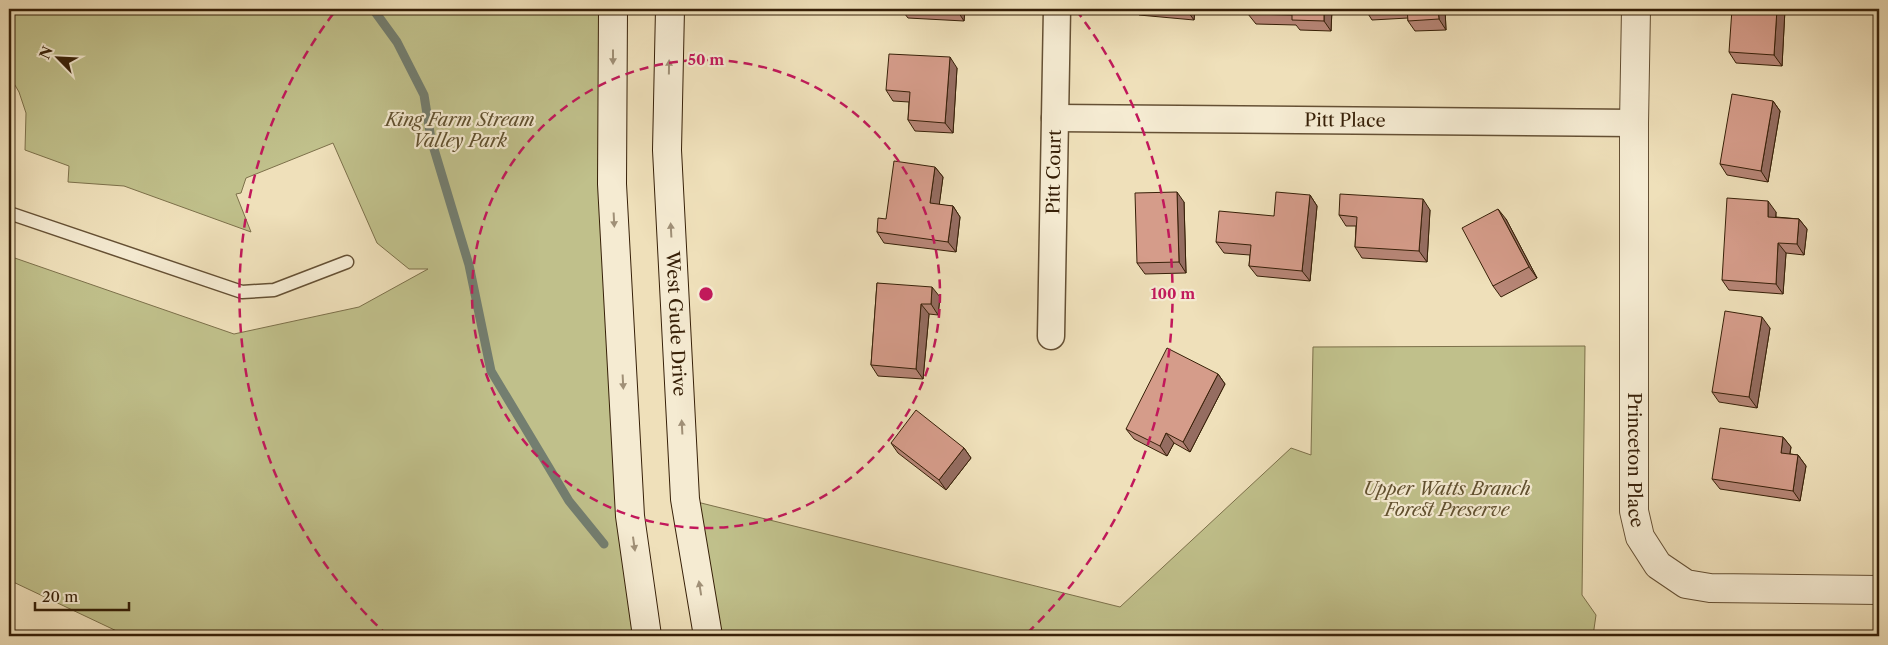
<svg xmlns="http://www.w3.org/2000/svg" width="1888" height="645" viewBox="0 0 1888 645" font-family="'Libre Caslon Text',serif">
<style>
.green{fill:#c0c08b;stroke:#7c704a}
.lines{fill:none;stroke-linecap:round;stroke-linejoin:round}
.stream{stroke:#737e70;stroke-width:9}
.service-casing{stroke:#655034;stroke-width:15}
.minor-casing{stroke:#655034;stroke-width:29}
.tertiary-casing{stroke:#655034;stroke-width:30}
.secondary-casing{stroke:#372008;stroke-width:30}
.service{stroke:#f5ebd2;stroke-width:12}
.minor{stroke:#f5ebd2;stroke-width:26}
.tertiary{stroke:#f5ebd2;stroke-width:28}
.secondary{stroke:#f5ebd2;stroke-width:28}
.wall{fill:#b78677;stroke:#372008}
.shaded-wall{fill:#956d61;stroke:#372008}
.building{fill:#d59c8a;stroke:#372008}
.oneway{fill:#a09077}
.ring{fill:none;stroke:#c2185b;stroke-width:2.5;stroke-dasharray:9 6}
.labels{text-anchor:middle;stroke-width:4.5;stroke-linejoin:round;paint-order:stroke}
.park-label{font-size:18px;font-style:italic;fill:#60502f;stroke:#f5ebd2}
.street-label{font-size:18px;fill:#372008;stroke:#f5ebd2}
.centre{fill:#c2185b;stroke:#f5ebd2;stroke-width:2.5}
.ring-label{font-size:15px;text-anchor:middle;font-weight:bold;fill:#c2185b;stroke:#f5ebd2;stroke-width:4.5;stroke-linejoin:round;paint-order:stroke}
</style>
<rect width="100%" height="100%" fill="#efe0ba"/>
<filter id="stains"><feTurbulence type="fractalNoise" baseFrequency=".004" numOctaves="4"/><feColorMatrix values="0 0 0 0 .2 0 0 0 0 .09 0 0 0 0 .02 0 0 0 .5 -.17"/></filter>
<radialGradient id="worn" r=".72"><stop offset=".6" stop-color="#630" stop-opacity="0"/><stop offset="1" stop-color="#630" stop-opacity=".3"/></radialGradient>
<path class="green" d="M9 9H613L647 636H121L123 634 9 580V256L234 334 359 307 428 269H409L377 243 333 143 246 178 241 193 236 194 251 232 124 186 68 182 69 166 25 150 26 113 19 92 9 75Z
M1585 346 1582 595 1596 615 1593 636H708L685 499 1120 607 1291 448 1311 455 1313 347Z"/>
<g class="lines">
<path class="stream" d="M373 9 397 42 424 95 431 139 469 265 491 371 569 501 604 544"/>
<g class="service-casing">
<path id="service" d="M9 213 242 292 274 290 347 262"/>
</g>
<g class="minor-casing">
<g id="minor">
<path id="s1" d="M1055 118 1634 123"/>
<path id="s2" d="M1051 336 1057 9"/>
</g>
</g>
<g class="tertiary-casing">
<g id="tertiary">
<path id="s3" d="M1636 9 1634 123V511L1640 537 1658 565 1686 584 1710 588 1879 590"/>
</g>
</g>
<g class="secondary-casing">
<g id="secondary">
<path d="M613 9 612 184 630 516 647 636"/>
<path id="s4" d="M670 9 667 150 685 499 708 636"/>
</g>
</g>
<use href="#service" class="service"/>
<use href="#minor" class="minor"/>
<use href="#tertiary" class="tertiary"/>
<use href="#secondary" class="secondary"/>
</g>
<path class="wall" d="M901 9H965L964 21 908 18Z
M1135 9H1195L1194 20 1139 15Z
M1332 9 1331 31 1300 30 1296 25 1256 24 1248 14Z
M1365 9H1445L1446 30 1415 31 1408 21V18L1372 20Z
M1785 9 1782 66 1736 63 1729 52Z
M957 68 953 133 915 131 908 120 909 102 893 101 886 90Z
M1773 101 1780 111 1768 182 1727 175 1720 164Z
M935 167 943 177 939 205 953 206 960 217 956 252 884 243 877 232 886 219Z
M1310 195 1317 206 1310 281 1257 276 1249 266 1250 255 1224 253 1216 242 1274 216Z
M1184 202 1186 273 1145 274 1137 263Z
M1430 210 1427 262 1362 258 1355 247 1356 226H1346L1339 215Z
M1776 212V217L1799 219 1807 229 1804 255 1786 253 1783 294 1729 290 1722 280Z
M1506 219 1537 278 1501 297 1493 286Z
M877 283 940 297 938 315 929 314 923 379 878 376 871 365Z
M1770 328 1757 408 1719 402 1712 392Z
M1218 374 1225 384 1190 452 1174 443 1167 456 1134 439 1126 429Z
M1783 437 1791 447 1790 454 1798 455 1806 466 1800 501 1720 489 1712 479Z
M891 443 964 448 971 458 946 490 898 453Z"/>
<path class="shaded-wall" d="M957 9H965L964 21 957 10Z
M1186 9H1195L1194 20Z
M1324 9H1332L1331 31 1324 21Z
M1438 9H1445L1446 30 1439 19Z
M1777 9H1785L1782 66 1774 55Z
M950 57 957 68 953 133 945 123Z
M1773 101 1780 111 1768 182 1761 171Z
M935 167 943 177 938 214 930 203Z
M1177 192 1184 202 1186 273 1179 262Z
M1310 195 1317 206 1310 281 1302 271Z
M1423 199 1430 210 1427 262 1419 251Z
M1768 201 1776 212 1775 227 1768 217Z
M953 206 960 217 956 252 948 242Z
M1498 209 1506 219 1537 278 1529 267Z
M1799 219 1807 229 1804 255 1797 244Z
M1778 243 1786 253 1783 294 1776 284Z
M932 287 940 297 938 315 931 304Z
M921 304 929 314 923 379 916 369Z
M1762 317 1770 328 1757 408 1749 397Z
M1218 374 1225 384 1190 452 1183 442Z
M1166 433 1174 443 1167 456 1160 446Z
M1783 437 1791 447 1788 463 1781 453Z
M964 448 971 458 946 490 939 480Z
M1798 455 1806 466 1800 501 1793 491Z"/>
<path class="building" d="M932 9H957V10Z
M1249 9H1324V21L1292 20V15L1248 14Z
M1407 9H1438L1439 19 1408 21Z
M1732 9H1777L1774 55 1729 52Z
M889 54 950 57 945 123 908 120 910 92 886 90Z
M1732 94 1773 101 1761 171 1720 164Z
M894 161 935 167 930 203 953 206 948 242 877 232 878 218 886 219Z
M1177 192 1179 262 1137 263 1135 193Z
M1276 192 1310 195 1302 271 1249 266 1251 245 1216 242 1219 211 1274 216Z
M1340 194 1423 199 1419 251 1355 247 1357 217 1339 215Z
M1727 198 1768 201V217L1799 219 1797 244 1778 243 1776 284 1722 280Z
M1498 209 1529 267 1493 286 1462 228Z
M877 283 932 287 931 304H921L916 369 871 365Z
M1725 311 1762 317 1749 397 1712 392Z
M1167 348 1218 374 1183 442 1166 433 1160 446 1126 429Z
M916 410 964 448 939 480 891 443Z
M1720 428 1783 437 1781 453 1798 455 1793 491 1712 479Z"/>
<defs><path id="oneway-solid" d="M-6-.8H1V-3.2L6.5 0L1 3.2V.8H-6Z" transform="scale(1.25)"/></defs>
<g class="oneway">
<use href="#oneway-solid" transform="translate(613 57) rotate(90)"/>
<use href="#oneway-solid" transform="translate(669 67) rotate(-89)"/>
<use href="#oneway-solid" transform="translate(614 220) rotate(87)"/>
<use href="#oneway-solid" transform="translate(671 230) rotate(-93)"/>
<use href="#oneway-solid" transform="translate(623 382) rotate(87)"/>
<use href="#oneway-solid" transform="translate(682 427) rotate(-93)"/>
<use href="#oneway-solid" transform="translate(634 544) rotate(82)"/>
<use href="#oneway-solid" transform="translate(700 588) rotate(-99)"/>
</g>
<g class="ring">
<circle cx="706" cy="294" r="234"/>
<path d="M388 636A467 467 0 0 1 336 10M1076 10A467 467 0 0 1 1024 636"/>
</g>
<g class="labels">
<g class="park-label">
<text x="460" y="126">King Farm Stream<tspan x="460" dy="21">Valley Park</tspan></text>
<text x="1447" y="495">Upper Watts Branch<tspan x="1447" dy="21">Forest Preserve</tspan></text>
</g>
<g class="street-label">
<text dy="6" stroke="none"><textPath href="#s1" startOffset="290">Pitt Place</textPath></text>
<text dy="6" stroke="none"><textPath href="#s2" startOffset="164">Pitt Court</textPath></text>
<text dy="6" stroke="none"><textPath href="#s4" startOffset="315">West Gude Drive</textPath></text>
<text dy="6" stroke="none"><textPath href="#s3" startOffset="451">Princeton Place</textPath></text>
</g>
</g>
<circle cx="706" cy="294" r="8" class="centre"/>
<g class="ring-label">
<text x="706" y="65">50 m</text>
<text x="1173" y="299">100 m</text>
</g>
<rect width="1888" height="645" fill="none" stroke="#efe0ba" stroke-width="30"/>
<rect x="10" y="10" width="1868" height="625" fill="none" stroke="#372008" stroke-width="2.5"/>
<rect x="15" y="15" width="1858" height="615" fill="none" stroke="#372008"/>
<g transform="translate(58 58) rotate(294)" stroke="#f5ebd2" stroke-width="4" paint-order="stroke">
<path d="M0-4L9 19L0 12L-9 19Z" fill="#372008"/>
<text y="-8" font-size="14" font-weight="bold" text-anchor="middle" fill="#372008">N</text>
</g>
<path d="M35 602v8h94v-8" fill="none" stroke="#372008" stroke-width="2.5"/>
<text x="42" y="602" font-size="15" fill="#372008" stroke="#f5ebd2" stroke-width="4" paint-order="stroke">20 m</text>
<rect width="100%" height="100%" filter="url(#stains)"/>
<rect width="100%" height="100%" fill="url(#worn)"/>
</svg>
